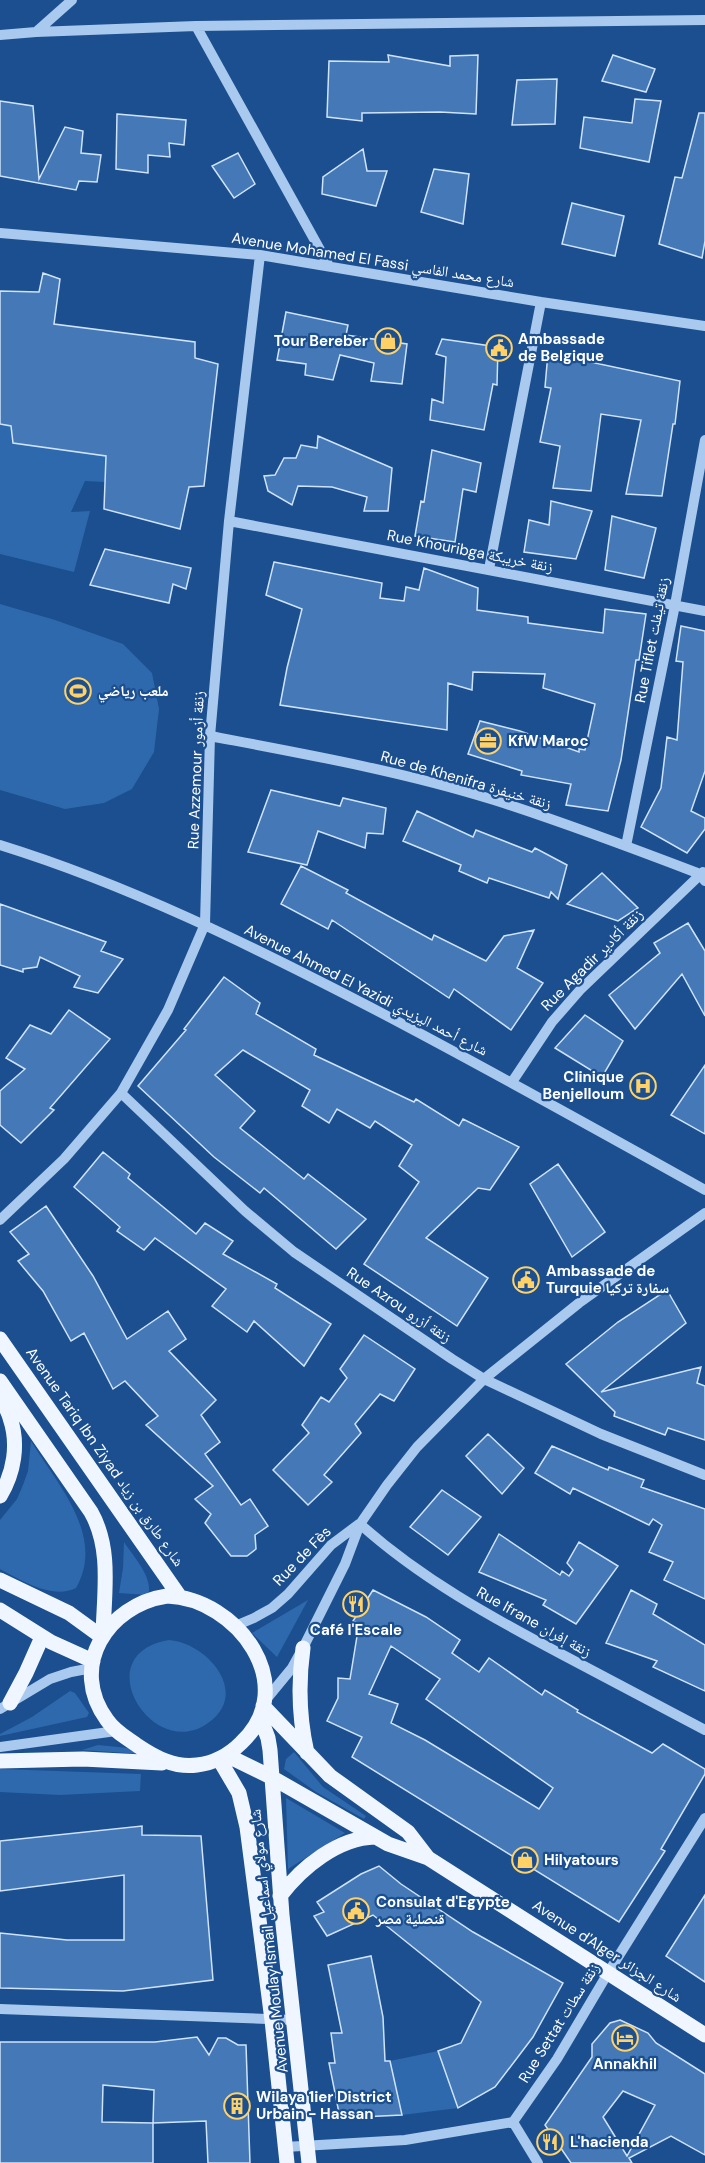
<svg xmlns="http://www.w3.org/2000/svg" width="705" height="2163" viewBox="0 0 705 2163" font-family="'DM Sans','Noto Naskh Arabic',sans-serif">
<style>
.green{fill:#2e69ad}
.building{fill:#4478b7;stroke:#cfe3fa;stroke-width:1.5;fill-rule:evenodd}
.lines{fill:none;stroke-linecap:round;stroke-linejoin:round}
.minor{stroke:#a9c9ee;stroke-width:10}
.major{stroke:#f0f6ff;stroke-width:15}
.labels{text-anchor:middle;stroke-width:4.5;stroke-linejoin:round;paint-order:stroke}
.street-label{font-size:15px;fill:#fff;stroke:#1b4f8f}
.poi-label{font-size:15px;font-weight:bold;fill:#fff;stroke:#1b4f8f;text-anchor:start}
</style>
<rect width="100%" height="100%" fill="#1b4f8f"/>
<path class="green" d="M0 424 11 426 13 443 106 456 105 482 85 481 71 512 90 511 74 572 0 554Z
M0 604 55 620 123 644 152 673 159 709 154 752 132 789 104 803 65 809 0 790Z
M31 1441C57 1484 106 1536 76 1588 52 1600 21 1580 0 1569V1520L17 1499 23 1485 28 1471Z
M124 1542C133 1556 154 1578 148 1595L119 1593 123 1568Z
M308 1600 277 1657 252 1633Z
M169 1640C207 1643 251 1693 208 1723 153 1763 85 1654 169 1640Z
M70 1691 75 1693 89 1713 87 1717 0 1736V1734L32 1717Z
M98 1745 128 1748 142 1754 82 1750Z
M294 1752 323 1787 366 1816 364 1819 316 1792 284 1769 286 1759Z
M0 1769 141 1774 140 1791 60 1795 0 1792Z
M286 1798 345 1833 288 1869Z
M438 2051 458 2108 402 2115 390 2061Z"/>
<path class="building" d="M388 55 450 66V56L478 55 476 114 440 112 362 113V121L327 117 329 61 389 62Z
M613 55 655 69 646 92 602 81Z
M557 79 555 124 512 125 517 80Z
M635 99 661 101 649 162 580 148 584 117 632 123Z
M0 101 33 106 39 179 65 127 83 131 81 153 101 155 97 182 79 181 76 190 0 176Z
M699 113H705V241L702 258 659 244 675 177 682 178Z
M117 114 186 120 184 145 169 143 170 157 148 155V173L116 169Z
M363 149 367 171H387L376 206 322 194 323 177Z
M238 153 255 184 234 198 212 166Z
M434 169 469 174 463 224 421 212Z
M572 203 624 216 615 256 562 244Z
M43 273 60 279 54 324 195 342V358L218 364 204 486 189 487 180 529 104 509 106 456 13 443 11 426 0 424V291L39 292Z
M286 312 348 325 346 335 407 344 402 384 371 381 374 363 340 355 333 380 305 375 306 364 277 360Z
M442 339 498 347 497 385 493 384 484 430 430 420 432 399 443 403 446 357 436 354Z
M548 353 680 381 675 424H673L662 496 626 494 641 420 601 414 591 491 553 488 560 446 540 442 551 388 545 387Z
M318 436 392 468 388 511H364L367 497 332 487 298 486 292 505 268 491 264 476 275 475 284 458H296L301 445 317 448Z
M432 450 481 463 476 492 463 489 455 542 415 536 421 501 424 502Z
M551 501 592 511 576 559 524 552 529 520 549 525Z
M612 516 656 528 644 578 605 570Z
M105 549 191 568 186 589 173 584 169 603 90 585Z
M274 562 382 583 380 598 404 601 406 587 419 590 424 568 478 588 477 610 528 617V623L603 633 605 609 646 614 639 660H636L621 760 608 811 566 805 571 784 521 775 522 771 468 754 480 721 520 731 579 752V749L585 750 595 704 543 688 545 674 473 672 472 690 448 683 447 730 280 705 287 668 302 609 266 595Z
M681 626 705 631V771L691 811 705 818V829L687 853 641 827 661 788 667 737 677 740 683 662 676 661Z
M271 790 340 806 343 798 386 808 383 834 367 833 365 848 318 831 307 865 248 852Z
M417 811 473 837 476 830 532 852 535 848 567 865 558 899 551 892 549 898 489 878 487 883 459 871 461 865 403 841Z
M301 866 348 890 346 893 432 940 434 935 486 961 504 936 534 930 517 968 543 983 511 1030 454 989 449 998 332 920 328 929 281 904Z
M602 873 638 908 618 921 567 904Z
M0 904 106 942 101 951 123 959 98 993 74 987 80 976 40 957 37 967 23 969V972L0 965Z
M688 923 705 951V1016L682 974 635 1029 609 995 660 953 654 943Z
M224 977 260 1003 256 1014 316 1049 314 1055 414 1102 416 1099 459 1126 463 1119 519 1147 490 1190 478 1188 426 1238 488 1278 457 1326 364 1264 419 1182 399 1166 412 1145 375 1121 370 1128 337 1109 329 1123 302 1106 310 1090 243 1050 215 1075 255 1111 240 1128 304 1179 308 1174 366 1219 336 1249 264 1188 260 1193 214 1157 138 1086 186 1030 184 1029Z
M69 1010 110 1039 50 1108 54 1110 21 1143 0 1125V1091L25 1069 6 1058 30 1025 51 1034Z
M585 1015 623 1041 602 1077 555 1048Z
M705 1065V1134L671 1115Z
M103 1152 130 1174 128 1178 196 1234 205 1223 233 1241 223 1254 277 1284 275 1288 331 1324 304 1366 254 1321 247 1332 212 1306 226 1289 155 1238 144 1250 117 1231 120 1227 74 1187Z
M558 1164 605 1232 572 1257 530 1184Z
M46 1206 93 1276 127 1339 168 1311 186 1339 169 1351 216 1400 201 1415 220 1442 205 1454 241 1505 250 1499 268 1526 255 1535 256 1549 247 1556H231L205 1523 211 1514 195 1499 213 1486 146 1425 158 1416 125 1381 113 1389 84 1333 71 1341 43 1291 18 1261 29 1254 10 1232Z
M667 1290 686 1323 601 1392 701 1367 697 1383 705 1386V1440L668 1428 665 1435 614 1416 615 1412 566 1364 618 1322Z
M364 1335 415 1369 394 1401 380 1394 355 1424 361 1433 324 1475 332 1482 308 1505 273 1470 309 1433 302 1425 321 1397 329 1402 347 1378 340 1369Z
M488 1434 524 1468 502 1494 466 1456Z
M552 1446 608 1470 609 1467 644 1480 641 1487 705 1509V1599L664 1580 673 1562 649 1552 662 1525 653 1519 649 1525 573 1488 570 1494 535 1473Z
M442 1490 481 1517 448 1555 410 1527Z
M499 1534 560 1575 562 1571 569 1576 573 1570 567 1563 579 1542 618 1566 576 1624 543 1605 546 1600 479 1572Z
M373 1590 426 1617 460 1640 452 1653 479 1672 489 1658 542 1695 545 1690 578 1710 577 1712 652 1753 663 1744 705 1769V1774L661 1849 665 1851 619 1922 352 1757 362 1737 327 1721 338 1698V1678L350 1679 359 1624 353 1621ZM391 1646 440 1679 426 1699 553 1788 539 1809 425 1740 391 1723 398 1704 369 1694Z
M631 1590 657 1604 653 1614 705 1645V1691L653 1667 657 1661 606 1643Z
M142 1826V1835L201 1836 213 1980 123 1991 0 1988V1933L67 1940H124V1875L0 1891V1841Z
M379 1866 401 1884 473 1932 563 1983 533 2037 495 2087 458 2108 438 2051 461 2043 481 2002 373 1915 327 1936 314 1916 324 1912 317 1902 361 1874Z
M705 1895V1982L666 1956Z
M371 1956 383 2017 385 2061H390L402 2115 340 2118 329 2063H335L331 2033H342L328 1965Z
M620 2020 648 2033 656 2043 705 2074V2155L671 2136 629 2158 632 2163H571L545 2125 592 2057V2044L610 2023ZM623 2091 655 2105 627 2156 603 2117Z
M197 2037 209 2055 218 2038H226L238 2045H246L250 2163H208L206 2121 153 2123V2163H0V2042H155ZM103 2085 154 2090 153 2123 102 2122Z"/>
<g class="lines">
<path class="minor" d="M196 26 329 266
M36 32 72 0
M0 35 36 32 196 26 705 20
M0 233 260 255 541 302 705 326
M229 521 705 611
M489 569 541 302
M210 736C305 754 401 771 494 800 563 822 632 848 700 874L705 881
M0 845C129 885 250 945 370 1007 483 1066 594 1128 705 1190
M626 846 675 605 705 440
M512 1082 552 1022 580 990 703 872
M121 1093 245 1211 294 1252 452 1359 484 1379 601 1434 705 1475
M0 1220 64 1159 121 1093 168 1010 205 924 210 736 229 521 260 255
M360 1524C420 1578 491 1617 563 1655 610 1680 658 1705 705 1730
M235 1626 254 1618 272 1608 288 1594 331 1545 359 1524
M264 1702 292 1668 303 1648 345 1564 360 1524 387 1485 417 1447 484 1379 579 1303 705 1213
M0 1709 50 1679 71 1672 92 1668
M0 1747 116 1731
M0 2009 294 2020
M513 2122 557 2059 608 1973 705 1818
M513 2122 538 2163
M285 2147 405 2140 513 2122"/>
<path class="major" d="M0 1339 180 1597
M0 1381 91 1512C112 1549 104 1593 103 1635
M0 1396C3 1403 8 1410 10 1418 19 1444 14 1473 0 1496
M0 1580 69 1613 102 1637
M167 1596C237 1598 302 1686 241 1743 229 1755 214 1763 197 1765 175 1768 156 1758 138 1746 127 1738 115 1732 107 1720 68 1667 107 1605 167 1596Z
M0 1610 51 1642 93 1661
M303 1648C298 1684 299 1718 307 1753
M10 1703 26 1673 42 1637
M263 1706 330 1776 408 1832 428 1858
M260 1717 268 1738 270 1750 282 1915 309 2163
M226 1755 271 1777 388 1844 428 1858 705 2035
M219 1759 239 1793 247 1827 272 2020 287 2163
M0 1761 83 1759 162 1763
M280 1896C302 1867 338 1838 375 1837"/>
</g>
<defs>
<g id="shop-ring" transform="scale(1.35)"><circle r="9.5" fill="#1b4f8f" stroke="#ffd166" stroke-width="1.5"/><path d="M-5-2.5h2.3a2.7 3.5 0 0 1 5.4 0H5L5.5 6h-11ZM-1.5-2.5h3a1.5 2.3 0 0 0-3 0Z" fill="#ffd166"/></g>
<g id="civic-ring" transform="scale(1.35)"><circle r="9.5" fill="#1b4f8f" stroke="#ffd166" stroke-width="1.5"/><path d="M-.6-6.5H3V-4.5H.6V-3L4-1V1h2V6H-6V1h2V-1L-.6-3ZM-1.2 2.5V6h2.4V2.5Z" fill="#ffd166"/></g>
<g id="stadium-ring" transform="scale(1.35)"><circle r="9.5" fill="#1b4f8f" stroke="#ffd166" stroke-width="1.5"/><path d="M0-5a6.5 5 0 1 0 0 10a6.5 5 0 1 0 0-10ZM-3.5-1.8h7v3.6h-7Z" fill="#ffd166"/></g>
<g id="office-ring" transform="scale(1.35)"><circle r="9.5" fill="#1b4f8f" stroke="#ffd166" stroke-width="1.5"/><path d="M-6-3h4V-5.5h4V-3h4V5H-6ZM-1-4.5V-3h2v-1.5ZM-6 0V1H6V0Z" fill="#ffd166"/></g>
<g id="hospital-ring" transform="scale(1.35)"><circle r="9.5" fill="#1b4f8f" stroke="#ffd166" stroke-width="1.5"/><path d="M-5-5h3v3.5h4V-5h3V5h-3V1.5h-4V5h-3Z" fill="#ffd166"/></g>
<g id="restaurant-ring" transform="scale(1.35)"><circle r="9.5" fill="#1b4f8f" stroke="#ffd166" stroke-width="1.5"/><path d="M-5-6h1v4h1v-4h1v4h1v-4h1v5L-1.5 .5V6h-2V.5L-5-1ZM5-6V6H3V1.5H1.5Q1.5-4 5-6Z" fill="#ffd166"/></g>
<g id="hotel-ring" transform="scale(1.35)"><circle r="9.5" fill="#1b4f8f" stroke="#ffd166" stroke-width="1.5"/><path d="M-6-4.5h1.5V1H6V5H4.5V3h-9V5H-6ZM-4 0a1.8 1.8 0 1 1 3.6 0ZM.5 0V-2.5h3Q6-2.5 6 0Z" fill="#ffd166"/></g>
<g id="building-ring" transform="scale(1.35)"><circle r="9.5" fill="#1b4f8f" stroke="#ffd166" stroke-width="1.5"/><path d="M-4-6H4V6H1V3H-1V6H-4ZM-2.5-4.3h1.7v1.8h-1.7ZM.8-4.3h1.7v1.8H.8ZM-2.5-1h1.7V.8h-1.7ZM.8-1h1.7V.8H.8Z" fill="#ffd166"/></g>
</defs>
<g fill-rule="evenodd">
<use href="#shop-ring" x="388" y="341"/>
<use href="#civic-ring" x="499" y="348"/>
<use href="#stadium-ring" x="78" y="691"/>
<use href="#office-ring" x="488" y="741"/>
<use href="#hospital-ring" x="643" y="1086"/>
<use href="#civic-ring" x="526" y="1280"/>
<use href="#restaurant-ring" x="356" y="1604"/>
<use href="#shop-ring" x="525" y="1860"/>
<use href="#civic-ring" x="356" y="1911"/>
<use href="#hotel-ring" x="625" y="2038"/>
<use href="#building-ring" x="237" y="2106"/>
<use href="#restaurant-ring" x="550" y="2142"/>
</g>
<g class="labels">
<g class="street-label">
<text transform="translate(373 260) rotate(9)" y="5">Avenue Mohamed El Fassi شارع محمد الفاسي</text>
<text transform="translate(470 551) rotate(11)" y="5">Rue Khouribga زنقة خريبكة</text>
<text transform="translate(652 640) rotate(-79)" y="5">Rue Tiflet زنقة تيفلت</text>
<text transform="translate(196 770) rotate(-88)" y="5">Rue Azzemour زنقة أزمور</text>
<text transform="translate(466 780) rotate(16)" y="5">Rue de Khenifra زنقة خنيفرة</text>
<text transform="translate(592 960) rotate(-45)" y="5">Rue Agadir زنقة أكادير</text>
<text transform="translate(366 990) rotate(27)" y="5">Avenue Ahmed El Yazidi شارع أحمد اليزيدي</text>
<text transform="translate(399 1305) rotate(34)" y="5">Rue Azrou زنقة أزرو</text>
<text transform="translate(105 1457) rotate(55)" y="5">Avenue Tariq Ibn Ziyad شارع طارق بن زياد</text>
<text transform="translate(302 1556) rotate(-46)" y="5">Rue de Fès</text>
<text transform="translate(534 1622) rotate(29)" y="5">Rue Ifrane زنقة إفران</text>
<text transform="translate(269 1941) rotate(-96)" y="5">Avenue Moulay Ismail شارع مولاي اسماعيل</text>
<text transform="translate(607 1951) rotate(33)" y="5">Avenue d'Alger شارع الجزائر</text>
<text transform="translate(559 2023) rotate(-58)" y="5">Rue Settat زنقة سطات</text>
</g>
<g class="poi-label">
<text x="518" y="344">Ambassade<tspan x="518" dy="17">de Belgique</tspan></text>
<text x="368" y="346" text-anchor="end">Tour Bereber</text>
<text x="98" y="696">ملعب رياضي</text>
<text x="508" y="746">KfW Maroc</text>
<text x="624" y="1082" text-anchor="end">Clinique<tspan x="624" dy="17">Benjelloum</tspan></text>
<text x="546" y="1276">Ambassade de<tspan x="546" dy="17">Turquie سفارة تركيا</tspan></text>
<text x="356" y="1635" text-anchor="middle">Café l'Escale</text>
<text x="544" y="1865">Hilyatours</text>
<text x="376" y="1907">Consulat d'Egypte<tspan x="376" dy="17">قنصلية مصر</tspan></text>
<text x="625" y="2069" text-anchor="middle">Annakhil</text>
<text x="256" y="2102">Wilaya 1ier District<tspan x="256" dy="17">Urbain - Hassan</tspan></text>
<text x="570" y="2147">L'hacienda</text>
</g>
</g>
</svg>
